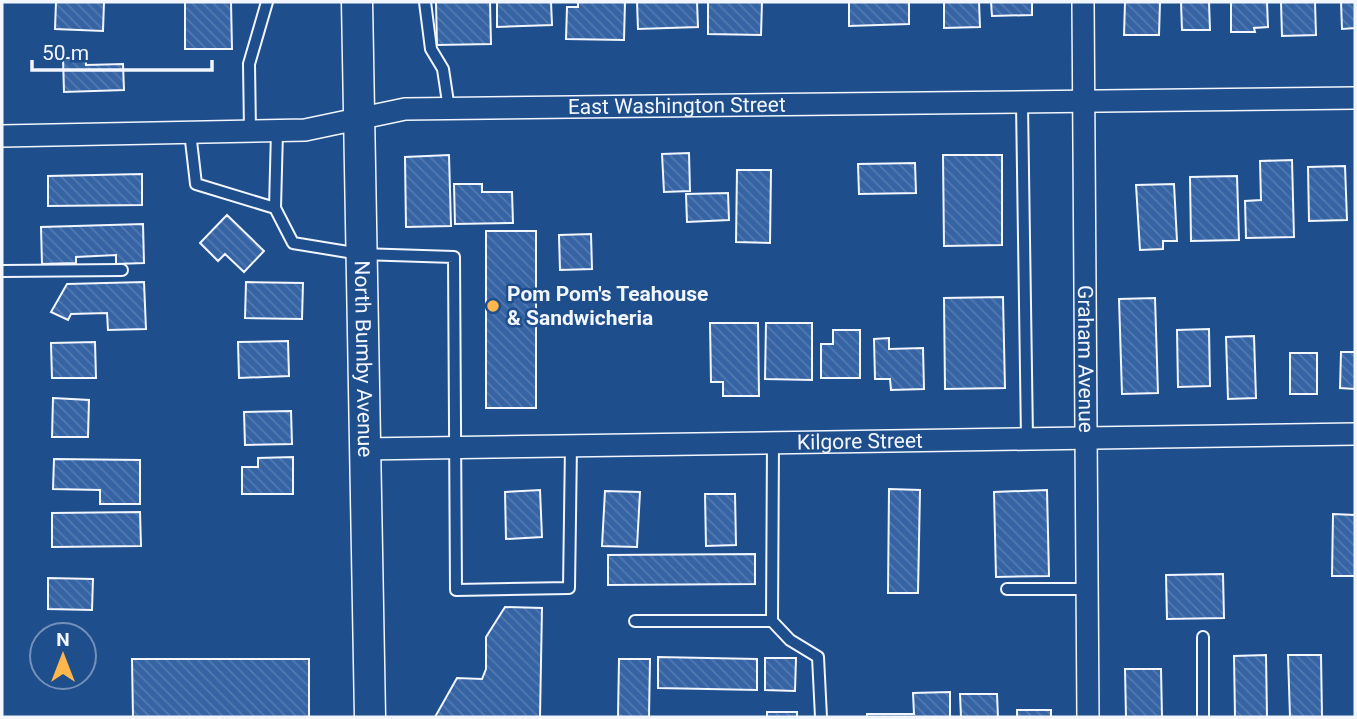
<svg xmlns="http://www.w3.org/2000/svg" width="1357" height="719" viewBox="0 0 1357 719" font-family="Roboto,sans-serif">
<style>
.building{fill:url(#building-back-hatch);stroke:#f2f6ff;stroke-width:2}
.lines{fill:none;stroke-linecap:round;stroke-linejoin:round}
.lane-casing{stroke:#f2f6ff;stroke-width:14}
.street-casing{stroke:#f2f6ff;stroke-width:24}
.secondary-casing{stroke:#f2f6ff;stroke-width:33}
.lane{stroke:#1f4e8c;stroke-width:10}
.street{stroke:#1f4e8c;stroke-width:21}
.secondary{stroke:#1f4e8c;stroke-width:30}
.poi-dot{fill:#ffb74d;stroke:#1f4e8c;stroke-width:2.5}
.labels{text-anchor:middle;stroke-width:5;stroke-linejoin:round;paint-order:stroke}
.street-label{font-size:21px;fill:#f2f6ff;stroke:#1f4e8c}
.poi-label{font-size:21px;font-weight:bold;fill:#f2f6ff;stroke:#1f4e8c;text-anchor:start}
</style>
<defs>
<pattern id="building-back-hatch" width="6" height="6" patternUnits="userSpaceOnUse" patternTransform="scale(1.75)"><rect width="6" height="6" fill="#3563a3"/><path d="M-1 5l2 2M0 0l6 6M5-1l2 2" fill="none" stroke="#537ab1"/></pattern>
</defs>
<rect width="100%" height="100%" fill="#1f4e8c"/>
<path class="building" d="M56 2H104L103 31 55 29Z
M185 2H231L232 49H185Z
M436 2H490L491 44 437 45Z
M497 2H551L552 25 497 27Z
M578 2H625L624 40 566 39 567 7H578Z
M637 2H697L698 27 638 29Z
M708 2H762L761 35 708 34Z
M849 2H909V24L849 26Z
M944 2H979L980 27 944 28Z
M991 2H1032V15L992 16Z
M1125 2H1160L1159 35H1124Z
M1181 2H1209L1210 30H1182Z
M1231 2H1267L1268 27 1254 28 1255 32H1231Z
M1281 2H1315L1316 35 1282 36Z
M1341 2H1355V28L1342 29Z
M63 58H86V65L123 64 124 90 64 92Z
M689 153 690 191 664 192 662 154Z
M449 155 451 226 406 227 405 157Z
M943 155H1002V245L944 246Z
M1292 160 1294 237 1246 238 1245 201 1261 200 1260 161Z
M915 163 916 193 859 194 858 164Z
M1345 166 1347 220 1309 221 1308 167Z
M737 170H771L770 243 736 242Z
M142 174V205L48 206V176Z
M1237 176 1239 240 1191 241 1190 177Z
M454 184H482V192H512L513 223 455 224Z
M1174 184 1177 241H1163V249L1140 250 1136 185Z
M728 193 729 220 687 222 686 194Z
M227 215 264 251 244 272 225 254 218 261 200 243Z
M143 224 144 263 116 264V255L76 257V263L42 264 41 227Z
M486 231H536V408H486Z
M591 234 592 269 560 270 559 235Z
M144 282 146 329 108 330 107 313 71 314 68 320 51 312 67 284Z
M246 282 303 283 302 319 245 318Z
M1003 297 1005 388 945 389 944 298Z
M1155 298 1158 393 1122 394 1119 299Z
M710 323H758L759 396H723V382H711Z
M766 323H812V380L765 379Z
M1209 329 1210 386 1178 387 1177 330Z
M833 330H860V378H821V344H833Z
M1254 336 1256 398 1228 399 1226 337Z
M889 338V349L923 348 924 389 891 390 890 379H875L874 339Z
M288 341 289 376 239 378 238 342Z
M95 342 96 378H52L51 343Z
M1341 352H1355V389L1340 388Z
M1290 353H1317V394H1290Z
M53 398 89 400 88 437H52Z
M291 411 292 444 245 445 244 412Z
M293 457V494H242V467H258V458Z
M54 459 140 460V504H100V490L53 489Z
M889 489 920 490 918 593H888Z
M540 490 542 537 506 539 505 492Z
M1047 490 1049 576 996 577 994 492Z
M605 491 640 492 637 547 602 546Z
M705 494H735L736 545 706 546Z
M140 512 141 546 52 547V513Z
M1333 514 1355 515V576H1332Z
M755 554V584L608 585V555Z
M1223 574 1224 618 1167 619 1166 575Z
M48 578 93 579 92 610 48 609Z
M505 607 542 608 540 717H573H435L457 678 482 679 486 669V637Z
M1266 655 1267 717H1235L1234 656Z
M1288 655H1321L1322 717H1290Z
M658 657 757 659V690L658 688Z
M765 658H796L795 691 765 690Z
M132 659H309V717H133Z
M619 659H650L649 717H618Z
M1125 669H1161L1162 717H1126Z
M950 692V717H867V714H914L913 693Z
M960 694H997L998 717H961Z
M1017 710H1051V717H1017Z
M767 712H797V717H767Z"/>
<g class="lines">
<g class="lane-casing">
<path id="lane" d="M425 2 431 49 443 69 449 109
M1022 104 1027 438
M250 131 249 64 267 2
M190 132 196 184 275 208 277 131
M275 208 293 243 360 254 454 257 456 590 569 588 571 445
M2 271 122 270
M773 442 772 621 790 640 818 657 821 717
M1007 589H1086
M635 621H772
M1203 637V717"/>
</g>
<g class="street-casing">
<g id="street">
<path id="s1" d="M1083 2 1088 717"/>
<path id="s2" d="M2 136 305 130 405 109 1355 98"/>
<path id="s3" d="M363 449 1355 434"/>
</g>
</g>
<g class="secondary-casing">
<g id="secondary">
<path id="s4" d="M357 2 370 717"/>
</g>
</g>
<use href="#lane" class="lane"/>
<use href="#street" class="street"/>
<use href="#secondary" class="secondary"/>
</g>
<circle class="poi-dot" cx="493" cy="306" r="7"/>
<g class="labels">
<g class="street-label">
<text dy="7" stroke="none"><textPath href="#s2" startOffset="677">East Washington Street</textPath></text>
<text dy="7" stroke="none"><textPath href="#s1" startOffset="357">Graham Avenue</textPath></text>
<text dy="7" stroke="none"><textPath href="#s4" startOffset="357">North Bumby Avenue</textPath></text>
<text dy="7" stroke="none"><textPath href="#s3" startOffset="497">Kilgore Street</textPath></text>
</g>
<g class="poi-label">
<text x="507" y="301">Pom Pom's Teahouse<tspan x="507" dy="24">&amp; Sandwicheria</tspan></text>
</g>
</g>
<rect width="1357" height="719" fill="none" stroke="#f2f6ff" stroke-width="7"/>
<g transform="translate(63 656)"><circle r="33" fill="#1f4e8c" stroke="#7391ba" stroke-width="2"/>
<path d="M0-5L12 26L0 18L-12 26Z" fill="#ffb74d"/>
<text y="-10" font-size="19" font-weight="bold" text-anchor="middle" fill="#f2f6ff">N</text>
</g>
<path d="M32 60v10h180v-10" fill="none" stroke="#f2f6ff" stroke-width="3.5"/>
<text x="42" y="60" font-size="21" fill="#f2f6ff" stroke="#1f4e8c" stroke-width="5" paint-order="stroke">50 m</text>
</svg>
